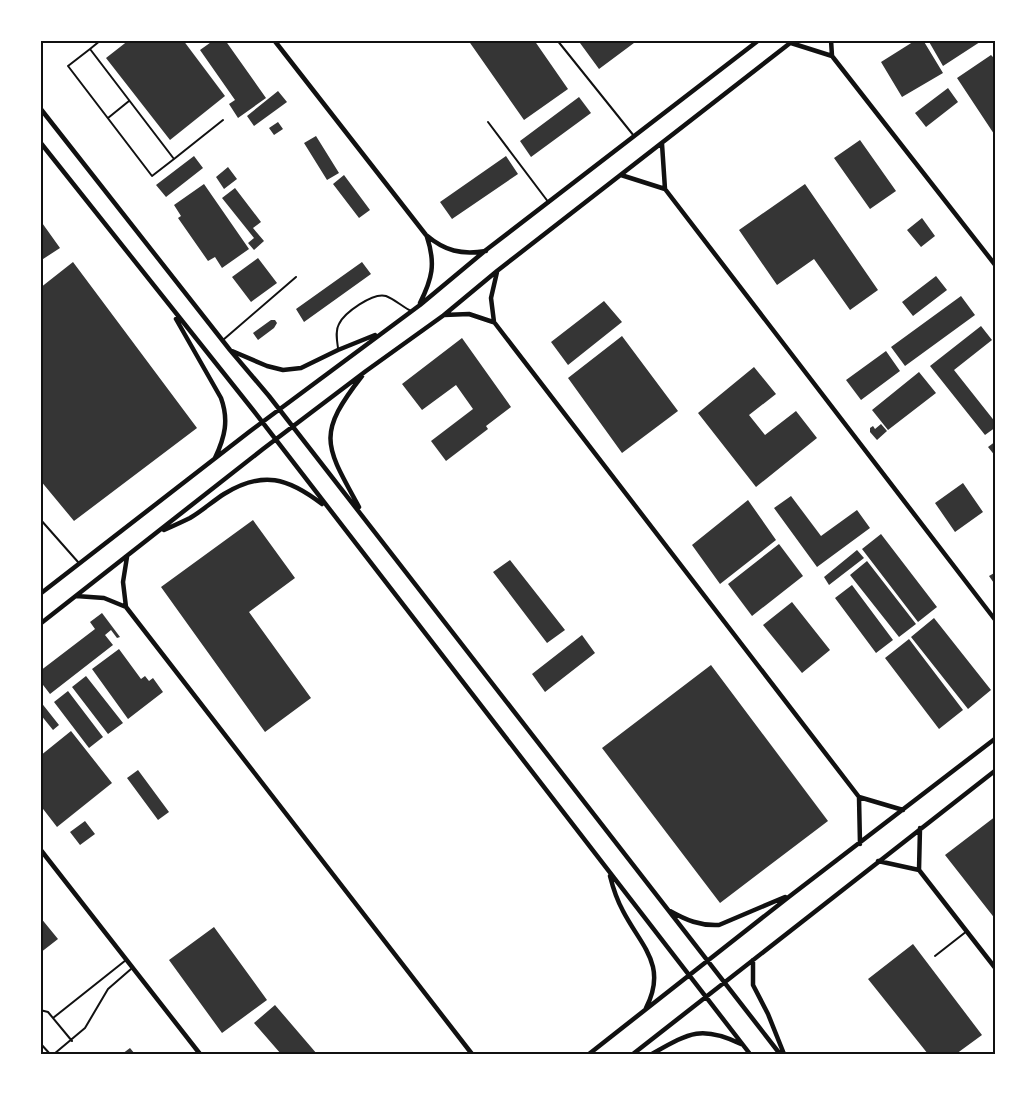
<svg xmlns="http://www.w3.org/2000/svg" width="1036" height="1095" viewBox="0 0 1036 1095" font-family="Raleway,sans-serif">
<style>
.building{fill:#353535}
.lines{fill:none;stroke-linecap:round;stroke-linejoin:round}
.service{stroke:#111;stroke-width:2}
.minor{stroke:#111;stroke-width:4.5}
.neatline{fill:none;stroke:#111;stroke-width:2}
</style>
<rect width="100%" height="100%" fill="#fff"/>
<path class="building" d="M129 40H183L225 96 170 140 106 58Z
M214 40H225L266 98 238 118 229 104 235 100 200 50Z
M468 40H534L568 89 524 120Z
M584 40H638L599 69 580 43Z
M916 40H923L943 73 902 97 881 62Z
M928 40H983L943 66Z
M991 55 996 60V137L957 78Z
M948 88 958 102 926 127 915 113Z
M278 91 287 102 254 126 247 116Z
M579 97 591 113 531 157 520 141Z
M278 122 283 129 274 135 269 128Z
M316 136 339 173 327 180 304 143Z
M860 140 896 191 870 209 834 158Z
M194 156 203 168 166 197 156 185Z
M506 156 518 174 452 219 440 202Z
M228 167 237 179 224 189 216 177Z
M344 175 370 210 359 218 333 184Z
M204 184 249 249 222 268 215 257 208 261 178 218 181 216 174 205Z
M805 184 878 290 850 310 814 259 777 285 739 230Z
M235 188 261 222 253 228 264 241 254 250 248 243 254 238 222 198Z
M922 218 935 236 921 247 907 230Z
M40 220 60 248 40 261Z
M258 258 277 283 251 302 232 277Z
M73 262 197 428 74 521 40 480V288Z
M362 262 371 274 304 322 296 309Z
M936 276 947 290 913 316 902 302Z
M961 296 975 315 905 366 891 347Z
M604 301 622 322 568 365 551 342Z
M271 320H275L277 323 274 328 258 340 253 333Z
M981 326 992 340 954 370 996 423V427L985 435 930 366Z
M622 336 678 411 622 453 568 378Z
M462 338 511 407 486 426 488 429 446 461 431 441 473 409 456 385 422 410 402 384Z
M886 351 900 371 861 400 846 380Z
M754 367 776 394 749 415 765 435 796 411 817 438 756 487 698 413Z
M919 372 936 393 888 430 872 410Z
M881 424 887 431 877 440 870 432V428L873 426 875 429Z
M996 441V457L988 447Z
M963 483 983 512 955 532 935 503Z
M791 496 821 536 857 510 870 528 817 567 774 508Z
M748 500 776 540 720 584 692 545Z
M253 520 295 578 249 612 311 698 265 732 161 587Z
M881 534 937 607 918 622 862 549Z
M779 544 803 576 752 616 728 584Z
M857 550 864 558 829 585 824 577Z
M510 560 565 630 547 643 493 572Z
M867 561 916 624 899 637 850 575Z
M996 572V586L989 576Z
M852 585 893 640 876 653 835 598Z
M792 602 830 650 802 673 763 625Z
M102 613 120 637 117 638 111 630 105 635 113 645 50 694 40 681V671L95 629 90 622Z
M934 618 991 690 968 709 911 637Z
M582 635 595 653 545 692 532 674Z
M909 639 963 710 939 729 885 658Z
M119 649 141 679 145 676 149 681 153 678 163 692 128 719 92 669Z
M711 665 828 821 720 903 602 748Z
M86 676 123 723 108 734 72 687Z
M68 691 103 737 89 748 54 702Z
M40 701 59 725 53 730 40 714Z
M71 731 112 783 57 827 40 805V756Z
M138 770 169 812 158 820 127 778Z
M996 816V920L945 855Z
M85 821 95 834 80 845 70 832Z
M40 917 58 939 40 953Z
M214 927 267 1000 222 1033 169 960Z
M913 944 982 1035 956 1054H928L868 979Z
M275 1005 317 1054H281L254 1023Z
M130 1048 135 1054H122Z"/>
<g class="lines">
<path class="service" d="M557 40 634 136
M90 49 68 66 152 176 174 159 90 49 101 40
M108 118 129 101
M488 122 549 203
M174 159 223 120
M223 340 296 277
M338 348C337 340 335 331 339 324 344 313 373 292 386 296 394 299 403 307 411 311
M40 519 78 562
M935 956 967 931
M40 1010 48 1012 72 1041
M53 1018 126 960
M40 1043 50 1054
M54 1054 85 1028 108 989 131 969"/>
<path class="minor" d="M274 40 426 235C445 251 461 255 486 251
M831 40 832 56 996 266
M791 43 832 56
M40 108 230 350 269 396 780 1054
M40 142 253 410 750 1054
M662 144 665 189 996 621
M621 175 665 189
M497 272 491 298 494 322 859 797 903 810
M420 303C432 279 436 264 427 237
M444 315 469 314 493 322
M176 319 221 398C229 420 225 437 215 458
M232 351 267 366 283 370 301 368 338 350 375 335
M359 507C325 445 316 435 362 376
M164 530C173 526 182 522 190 518 202 511 213 501 224 494 263 470 288 478 322 504
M40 594 249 432 420 305 486 250 759 40
M76 596 104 598 126 607 472 1054
M126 607 123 582 127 557
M40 624 263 449 366 371 444 315 497 271 794 40
M859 797 860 844
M920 828 919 870 996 969
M40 849 200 1054
M878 861 919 870
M610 876C613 888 617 900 623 911 641 946 668 965 646 1008
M670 911C686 920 700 926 719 925L785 897
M753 960V985L768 1014 784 1054
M589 1054 790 896 996 738
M633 1054 996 770
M652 1054C689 1033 701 1025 741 1044"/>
</g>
<rect width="1036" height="1095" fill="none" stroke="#ffffff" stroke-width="84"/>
<rect x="42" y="42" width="952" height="1011" class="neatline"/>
</svg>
